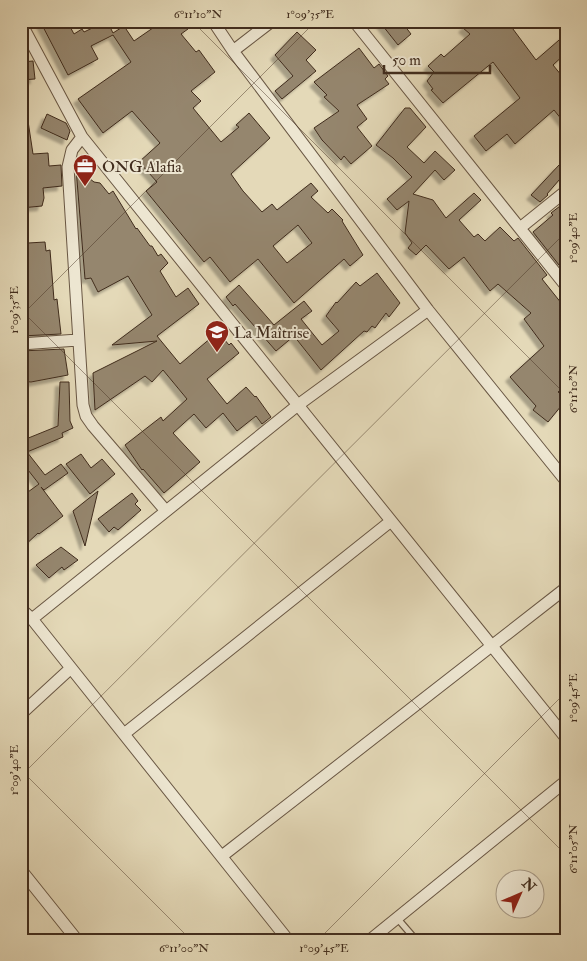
<svg xmlns="http://www.w3.org/2000/svg" width="587" height="961" viewBox="0 0 587 961" font-family="'IM FELL Double Pica',serif">
<style>
.building{fill:#95866e;stroke:#402c1d;fill-rule:evenodd;filter:url(#shadow)}
.lines{fill:none;stroke-linecap:round;stroke-linejoin:round}
.service-casing{stroke:#695744;stroke-width:8}
.minor-casing{stroke:#695744;stroke-width:13}
.service{stroke:#ede6d1;stroke-width:5.5}
.minor{stroke:#ede6d1;stroke-width:11}
.ticks{fill:none;stroke:#402c1d;stroke-width:1;stroke-opacity:0.45}
.labels{text-anchor:middle;stroke-width:4;stroke-linejoin:round;paint-order:stroke}
.poi-label{font-size:16px;fill:#402c1d;stroke:#ede6d1;text-anchor:start}
.neatline{fill:none;stroke:#402c1d;stroke-width:2}
.ticks-label{font-size:12px;text-anchor:middle;fill:#402c1d}
</style>
<defs>
<filter id="shadow"><feDropShadow dx="-4.5" dy="4.5" stdDeviation="1" flood-color="#0004"/></filter>
</defs>
<rect width="100%" height="100%" fill="#e4d9b8"/>
<filter id="stains"><feTurbulence type="fractalNoise" baseFrequency=".004" numOctaves="4"/><feColorMatrix values="0 0 0 0 .2 0 0 0 0 .09 0 0 0 0 .02 0 0 0 .5 -.17"/></filter>
<radialGradient id="worn" r=".72"><stop offset=".6" stop-color="#630" stop-opacity="0"/><stop offset="1" stop-color="#630" stop-opacity=".3"/></radialGradient>
<path class="building" d="M40 21H67L74 34 82 29 84 32 107 21 113 33 124 26 134 41 163 21H182L188 29 181 34 196 52 199 50 215 72 191 91 201 101 193 108 221 142 239 127 236 125 249 113 270 138 231 174 243 191 262 212 272 204 277 210 311 183 318 191 311 197 328 213 332 209 343 220 342 221 363 255 350 266 344 259 294 303 258 259 230 282 210 257 204 262 146 191 157 182 139 162 160 143 132 111 103 133 78 99 131 62 113 35 91 46 98 59 68 75ZM298 225 312 243 287 263 273 246Z
M379 21H401L411 34 398 45Z
M470 21H507L536 60 566 34V53L553 65 566 81V125L554 110 515 144 507 134 486 151 474 136 520 98 493 62 443 103 431 90 433 89 427 81 434 72 428 66 441 54 444 57 470 34 463 28Z
M297 32 316 50 306 60 316 71 282 99 275 91 293 76 275 55Z
M359 48 374 68 379 64 388 76 385 79 389 84 357 105 367 119 357 127 372 146 351 164 344 156 341 160 322 140 314 128 339 111 324 97 327 95 314 82Z
M33 61 35 79 21 80V62Z
M405 108H410L426 127 407 147 424 163 435 151 455 170 444 180 435 170 413 194 433 200 446 218 474 193 481 200 459 220 474 237 478 234 485 241 500 227 514 241 518 238 547 275 542 279 566 309V385L558 392 566 398V400L548 422 533 410 536 406 510 377 544 346 524 319 531 313 498 284 490 291 464 257 449 269 426 245 416 255 408 248 412 243 405 233 409 201 397 210 387 199 412 177 393 158 376 145Z
M47 114 66 123 70 131 67 140 41 128Z
M28 121 33 154 48 153 49 166 61 165 62 186 43 188 44 198 42 206 21 208V122Z
M559 165 566 172 547 194 548 195 540 202 531 195Z
M76 168 94 182 100 183 109 194 113 191 136 229 137 228 150 246H152L158 256 161 254 168 263 160 271 176 297 188 288 199 304 157 336 180 364 218 332 229 345 231 343 239 353 207 379 227 404 246 387 255 397 256 396 271 417 262 424 256 416 237 431 223 413 206 428 194 414 173 433 200 462 164 493 143 469 142 470 125 445 161 417 163 421 187 399 163 370 152 382 145 376 95 410 93 373 157 341 112 345 152 315 128 276 98 292 91 278 85 279Z
M566 204V259L559 265 533 232 553 215 551 213 560 206 562 208Z
M45 242 46 251 50 250 54 300 57 299 61 334 21 336V253L28 252V243Z
M377 273 400 303 389 317 386 313 375 328 372 326 367 332 364 331 321 370 294 336 276 351 235 304 233 306 226 297 239 285 274 325 304 301 312 311 301 319 322 345 339 331 326 316 336 302 337 303 356 282 360 286Z
M64 349 68 375 31 382 21 381V351Z
M60 382H69L70 421 73 428 62 433 63 437 27 452 45 475 61 464 68 473 44 490 41 487 63 516 39 534 38 533 21 549V497L39 484 21 461V441L58 426Z
M81 454 91 468 102 459 115 474 90 494 66 464Z
M98 491 85 546 73 511Z
M132 493 138 501 135 504 141 510 118 530 114 527 109 532 98 519Z
M61 547 78 560 64 570 62 567 49 578 36 565Z"/>
<g class="lines">
<g class="service-casing">
<path id="service" d="M397 918 416 940"/>
</g>
<g class="minor-casing">
<path id="minor" d="M213 21 233 51 428 310 566 481
M354 21 566 286
M21 23 82 137 566 738
M233 51 272 21
M82 137 72 150 68 167 83 405 86 416 93 426 166 511
M520 228 566 191
M21 344 78 340
M21 609 32 619 288 940
M32 619 298 405 428 310
M21 714 71 668
M124 734 391 521
M222 856 566 588
M21 870 77 940
M370 940 566 781"/>
</g>
<use href="#service" class="service"/>
<use href="#minor" class="minor"/>
</g>
<path class="ticks" d="M192 21 566 395M21 310 566 855M21 316 316 21M21 770 191 940M21 776 566 232M318 940 566 692"/>
<defs>
<g id="office-pin" transform="scale(1.25)"><path d="M0 17L-7.5 6A9.5 9.5 0 1 1 7.5 6Z" fill="#8f2418" stroke="#ede6d1"/><path d="M-6-3h4V-5.5h4V-3h4V5H-6ZM-1-4.5V-3h2v-1.5ZM-6 0V1H6V0Z" fill="#fff"/></g>
<g id="university-pin" transform="scale(1.25)"><path d="M0 17L-7.5 6A9.5 9.5 0 1 1 7.5 6Z" fill="#8f2418" stroke="#ede6d1"/><path d="M0-5L7-2L0 1L-7-2ZM-4 1L0 2.5L4 1V4Q0 6-4 4Z" fill="#fff"/></g>
</defs>
<g fill-rule="evenodd">
<use href="#office-pin" x="85" y="166"/>
<use href="#university-pin" x="217" y="332"/>
</g>
<g class="labels">
<g class="poi-label">
<text x="102" y="172">ONG Alafia</text>
<text x="234" y="338">La Maîtrise</text>
</g>
</g>
<rect width="587" height="961" fill="none" stroke="#e4d9b8" stroke-width="55"/>
<g transform="translate(520 894) rotate(45)"><circle r="24" fill="#ede6d1" stroke="#a89c89"/>
<path d="M0-4L9 19L0 12L-9 19Z" fill="#8f2418"/>
<text y="-8" font-size="14" font-weight="bold" text-anchor="middle" fill="#402c1d">N</text>
</g>
<path d="M384 65v8h106v-8" fill="none" stroke="#402c1d" stroke-width="2.5"/>
<text x="392" y="65" font-size="15" fill="#402c1d" stroke="#ede6d1" stroke-width="4" paint-order="stroke">50 m</text>
<rect x="28" y="28" width="532" height="906" class="neatline"/>
<g class="ticks-label">
<text x="198" y="18">6°11'10"N</text>
<text x="310" y="18">1°09'35"E</text>
<text transform="translate(573 238) rotate(-90)" y="4">1°09'40"E</text>
<text transform="translate(14 310) rotate(-90)" y="4">1°09'35"E</text>
<text transform="translate(573 389) rotate(-90)" y="4">6°11'10"N</text>
<text transform="translate(573 698) rotate(-90)" y="4">1°09'45"E</text>
<text transform="translate(14 770) rotate(-90)" y="4">1°09'40"E</text>
<text transform="translate(573 849) rotate(-90)" y="4">6°11'05"N</text>
<text x="184" y="952">6°11'00"N</text>
<text x="324" y="952">1°09'45"E</text>
</g>
<rect width="100%" height="100%" filter="url(#stains)"/>
<rect width="100%" height="100%" fill="url(#worn)"/>
</svg>
